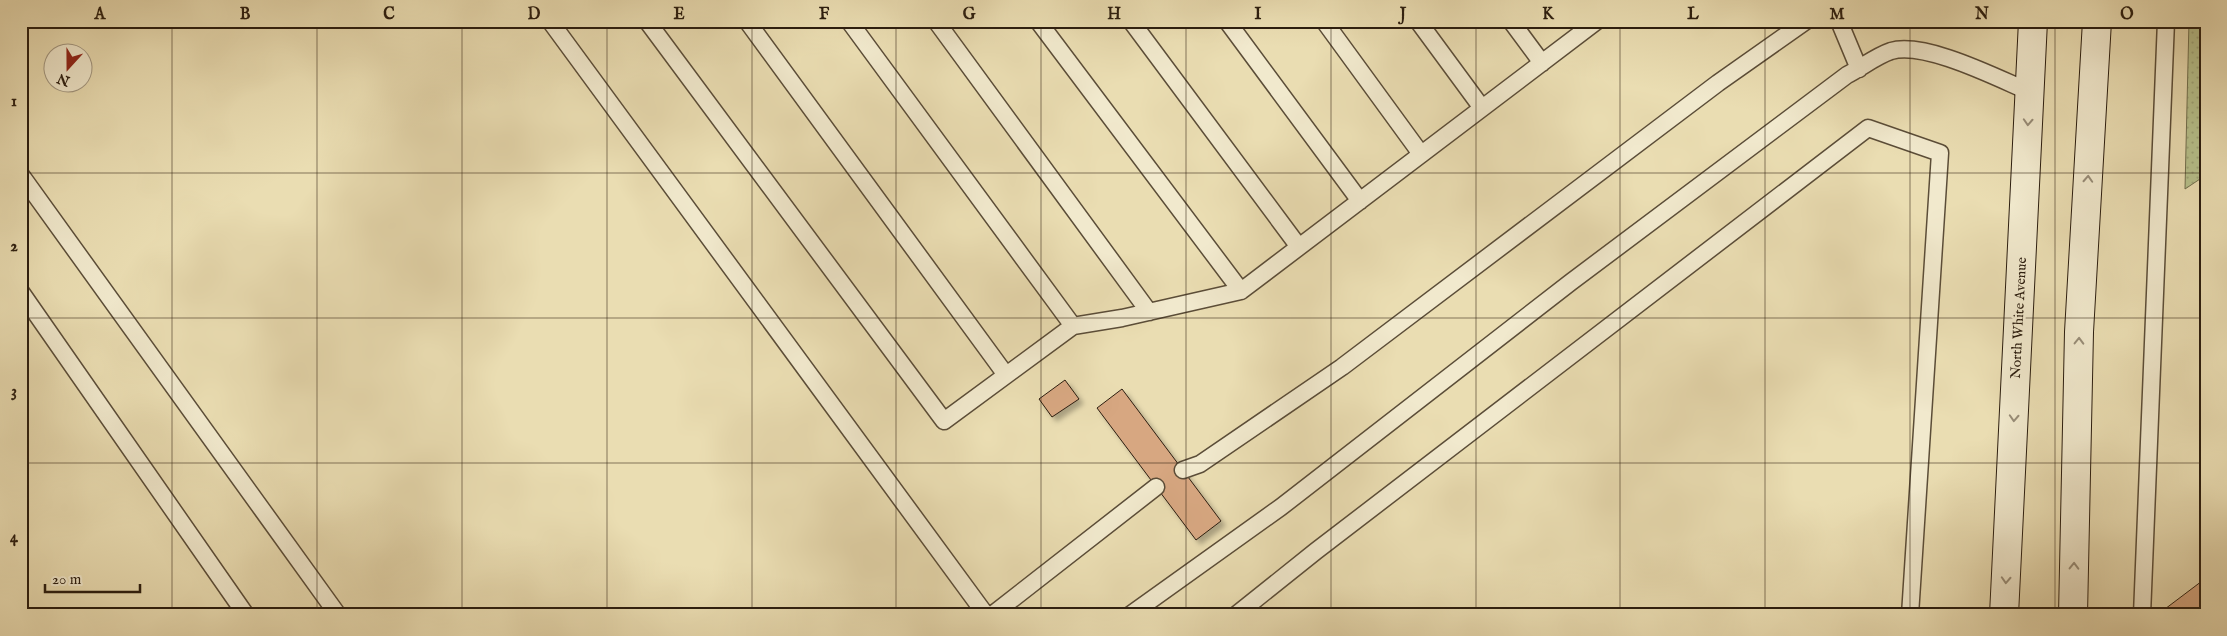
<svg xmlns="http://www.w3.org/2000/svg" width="2227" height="636" viewBox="0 0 2227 636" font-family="'IM FELL English',serif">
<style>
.park{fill:url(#park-dots);stroke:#716f4e}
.building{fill:#d7a781;stroke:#2b1d0f;filter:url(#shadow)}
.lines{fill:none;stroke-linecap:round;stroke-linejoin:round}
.lane-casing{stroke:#5b4d38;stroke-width:19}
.secondary-casing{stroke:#2b1d0f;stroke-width:30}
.lane{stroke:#f1e9cd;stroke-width:16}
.secondary{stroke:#f1e9cd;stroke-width:28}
.oneway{stroke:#988d78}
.grid{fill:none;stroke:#2b1d0f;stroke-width:1;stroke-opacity:0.55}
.labels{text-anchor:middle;stroke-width:5;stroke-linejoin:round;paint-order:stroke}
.street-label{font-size:14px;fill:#2b1d0f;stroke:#f1e9cd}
.neatline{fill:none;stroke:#2b1d0f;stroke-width:2}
.grid-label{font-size:16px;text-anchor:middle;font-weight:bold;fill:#2b1d0f}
</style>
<defs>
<pattern id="park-dots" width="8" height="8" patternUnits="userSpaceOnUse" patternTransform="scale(1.25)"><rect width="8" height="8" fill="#b7c18c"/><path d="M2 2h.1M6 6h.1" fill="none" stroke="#9ea578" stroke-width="1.8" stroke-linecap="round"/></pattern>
<filter id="shadow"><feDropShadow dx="4.5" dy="4.5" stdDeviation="2.5" flood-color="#0004"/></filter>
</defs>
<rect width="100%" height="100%" fill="#eaddb2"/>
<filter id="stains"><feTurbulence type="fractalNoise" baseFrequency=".004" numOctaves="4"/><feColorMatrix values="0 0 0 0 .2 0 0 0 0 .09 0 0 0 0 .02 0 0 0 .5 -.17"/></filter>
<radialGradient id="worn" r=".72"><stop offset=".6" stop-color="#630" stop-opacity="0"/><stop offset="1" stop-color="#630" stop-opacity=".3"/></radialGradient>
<path class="park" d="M2189 21H2206V175L2185 189Z"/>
<path class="building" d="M1065 380 1079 399 1052 417 1039 399Z
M1122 389 1221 521 1196 540 1097 408Z
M2206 578V615H2157Z"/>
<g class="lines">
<g class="lane-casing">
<path id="lane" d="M550 21 986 615
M647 21 944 421 1073 326 1122 318 1241 291 1597 21
M747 21 1006 375
M849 21 1073 326
M936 21 1149 312
M1038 21 1241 291
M1131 21 1299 247
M1227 21 1360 201
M1324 21 1421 154
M1418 21 1482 108
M1511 21 1542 63
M1839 21 1859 69
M21 175 338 615
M21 292 246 615
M1183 470 1200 464 1342 367 1718 83 1806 21
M992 615 1156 487
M1130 615 1281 507 1571 282 1847 75C1861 68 1876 56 1891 51 1925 41 1997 78 2030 92
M1236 615 1316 551 1868 128 1940 153 1910 615
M2142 615 2166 21"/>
</g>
<g class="secondary-casing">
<path id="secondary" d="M2004 615 2033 21
M2073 615 2079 332 2097 21"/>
</g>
<use href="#lane" class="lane"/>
<use href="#secondary" class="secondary"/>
</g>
<defs><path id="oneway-chevron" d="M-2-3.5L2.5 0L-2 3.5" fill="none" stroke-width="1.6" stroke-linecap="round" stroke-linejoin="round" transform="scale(1.25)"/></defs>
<g class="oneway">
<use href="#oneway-chevron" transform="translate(2028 122) rotate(93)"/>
<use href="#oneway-chevron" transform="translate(2088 179) rotate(-87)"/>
<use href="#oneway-chevron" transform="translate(2079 341) rotate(-89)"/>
<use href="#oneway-chevron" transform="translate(2014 418) rotate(93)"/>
<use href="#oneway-chevron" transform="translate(2074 566) rotate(-89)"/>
<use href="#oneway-chevron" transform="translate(2006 580) rotate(93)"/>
</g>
<path class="grid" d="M172 21V615M317 21V615M462 21V615M607 21V615M752 21V615M896 21V615M1041 21V615M1186 21V615M1331 21V615M1476 21V615M1620 21V615M1765 21V615M1910 21V615M2055 21V615M21 173H2206M21 318H2206M21 463H2206"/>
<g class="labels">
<g class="street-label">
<text transform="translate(2018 318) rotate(-87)" y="5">North White Avenue</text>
</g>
</g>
<rect width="2227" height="636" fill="none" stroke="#eaddb2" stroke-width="55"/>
<g transform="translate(68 68) rotate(201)"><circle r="24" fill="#f1e9cd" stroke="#a29781"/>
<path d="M0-4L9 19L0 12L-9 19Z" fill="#8f2418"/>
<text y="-8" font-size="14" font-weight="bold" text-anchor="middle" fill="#2b1d0f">N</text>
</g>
<path d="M45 584v8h95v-8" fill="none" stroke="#2b1d0f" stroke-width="2.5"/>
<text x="52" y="584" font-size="15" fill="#2b1d0f" stroke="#f1e9cd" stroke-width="4" paint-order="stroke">20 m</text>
<rect x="28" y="28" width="2172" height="580" class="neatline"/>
<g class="grid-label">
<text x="100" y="19">A</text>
<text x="245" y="19">B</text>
<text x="389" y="19">C</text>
<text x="534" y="19">D</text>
<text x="679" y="19">E</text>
<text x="824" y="19">F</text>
<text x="969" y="19">G</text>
<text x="1114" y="19">H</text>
<text x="1258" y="19">I</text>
<text x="1403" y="19">J</text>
<text x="1548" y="19">K</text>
<text x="1693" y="19">L</text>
<text x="1837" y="19">M</text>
<text x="1982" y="19">N</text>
<text x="2127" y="19">O</text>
<text x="14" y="106">1</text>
<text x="14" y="251">2</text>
<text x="14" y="396">3</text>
<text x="14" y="542">4</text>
</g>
<rect width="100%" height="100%" filter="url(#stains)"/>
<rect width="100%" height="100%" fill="url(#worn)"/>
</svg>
